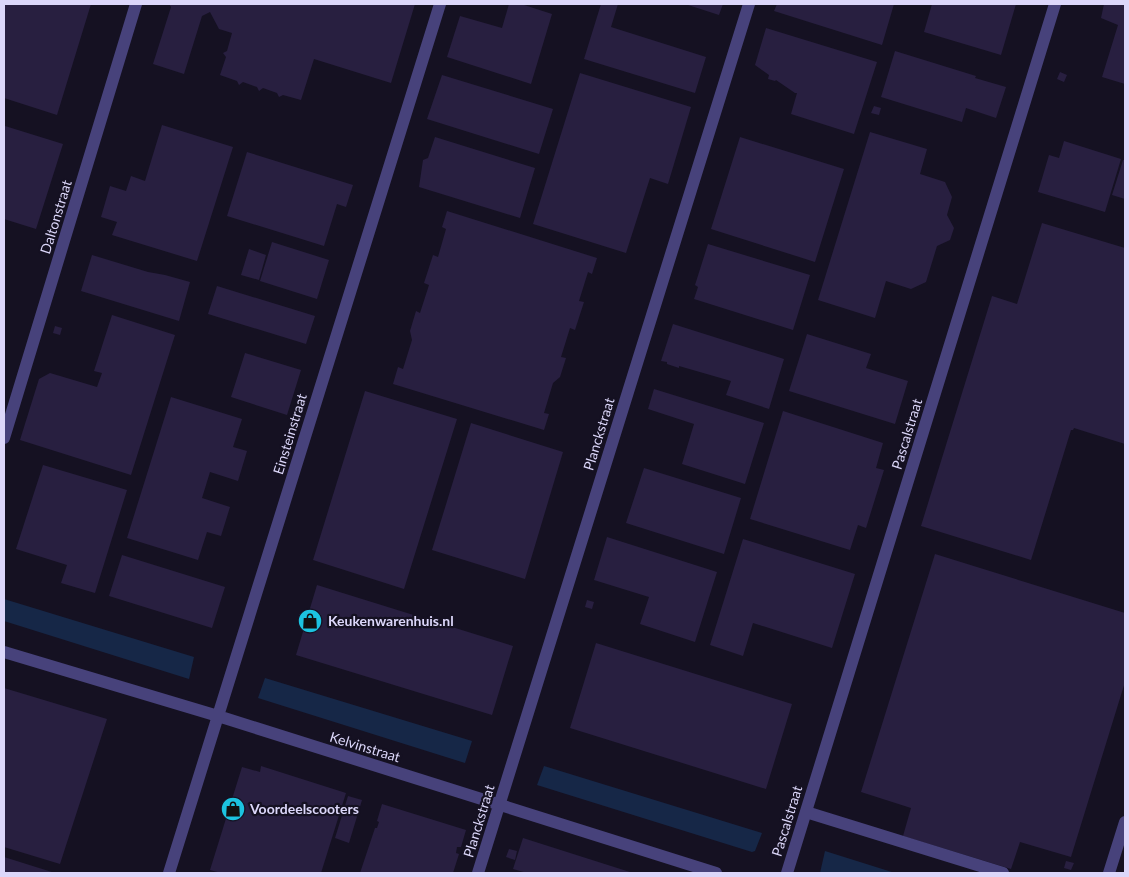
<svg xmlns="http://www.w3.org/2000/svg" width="1129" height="877" viewBox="0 0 1129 877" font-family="Lato,sans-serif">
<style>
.water{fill:#162747}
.building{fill:#281f40}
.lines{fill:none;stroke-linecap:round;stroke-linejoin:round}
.minor{stroke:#47427b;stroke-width:12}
.labels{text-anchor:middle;stroke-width:4.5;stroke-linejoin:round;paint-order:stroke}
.street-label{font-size:14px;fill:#dcd7fa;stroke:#151122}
.poi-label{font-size:14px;font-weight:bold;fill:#dcd7fa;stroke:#151122;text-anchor:start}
</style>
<rect width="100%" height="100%" fill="#151122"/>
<path class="water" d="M4 599 194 657 189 679 4 621Z
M265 678 472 741 465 763 258 698Z
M544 766 762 833 755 851 752 852 537 785Z
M825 851 895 873H820Z"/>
<path class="building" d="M4 4H91L57 115 4 98Z
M169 4H415L391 83 314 59 301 100 283 95 279 97 277 93 263 88 259 91 257 87 243 82 239 85 237 81 220 75 226 57 223 53 227 51 232 33 219 29 210 12 202 16 184 74 153 64 171 7Z
M509 4H521L552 14 531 84 447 57 460 16 502 28Z
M601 4H618L611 27 706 57 695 93 584 59Z
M685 4H723L719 15Z
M777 4H894L882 45 774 11Z
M932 4H1016L1001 55 924 32Z
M1104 4H1125V84L1102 77 1118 25 1101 18Z
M766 28 877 62 854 134 791 114 797 93H795L776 80 775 81 768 79 769 75 755 65Z
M895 51 976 76 975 78 1006 87 996 118 966 108 962 122 881 97Z
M1060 72 1067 75 1064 82 1057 79Z
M580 73 691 107 668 184 650 178 626 253 533 224Z
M442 75 553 109 539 154 427 119Z
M874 106 881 108 879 115 871 113Z
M162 125 233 147 197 261 112 235 117 222 101 217 110 186 126 191 131 176 145 181Z
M5 126 63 144 36 229 4 219V131Z
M870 132 927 149 920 174 945 182 952 197 947 215 954 228 950 240 937 246 926 282 911 289 886 281 875 318 818 300Z
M435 137 535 168 520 218 419 187 423 160 428 158Z
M740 137 844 169 815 262 711 229Z
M1064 141 1121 159 1105 212 1038 192 1049 155 1059 158Z
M247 152 353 185 346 207 337 204 324 246 227 216Z
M1123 160H1125V199L1112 195Z
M447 211 597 258 592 274 588 272 579 301 584 302 575 330 570 328 561 357 566 358 560 377 553 383 544 413 549 414 544 430 393 384 398 367 403 369 412 340 410 331 416 311 420 313 429 285 424 283 433 255 438 257 446 229 442 227Z
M1042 223 1125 248V444L1074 428 1073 430H1071L1031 560 921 526 992 296 1017 304Z
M272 242 329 260 317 299 260 281Z
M708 244 810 275 793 330 694 299 698 287 695 285Z
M249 249 266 255 259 280 241 275Z
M92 255 148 272 165 275 190 282 179 321 81 291Z
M217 286 315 316 306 344 208 314Z
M112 315 175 335 131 475 20 440 39 379 50 373 97 387 102 373 94 371Z
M673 324 784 359 769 409 726 395 731 381 679 366V368L667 364V362L661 361Z
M55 326 62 328 60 335 53 333Z
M807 334 871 354 866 368 908 381 895 424 789 391Z
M245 353 301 370 287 415 231 397Z
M654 389 764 423 745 484 682 464 694 424 648 409Z
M365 391 457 419 404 589 313 560Z
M171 397 242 419 233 447 247 451 238 481 210 472 202 498 230 507 221 536 207 532 198 560 127 538Z
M783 411 883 443 876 468 884 470 866 528 858 525 850 550 750 519Z
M471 423 563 452 525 579 432 550Z
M43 465 127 490 95 593 61 583 67 565 16 549Z
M644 468 741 498 724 554 626 523Z
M607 537 717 572 695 642 640 624 649 597 594 580Z
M743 539 855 574 832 648 753 623 743 656 710 645Z
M935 554 1125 613V682L1071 857 1020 842 1011 869 903 836 911 808 861 792Z
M122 555 225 587 212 628 109 596Z
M317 585 513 646 492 715 296 655Z
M587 600 594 602 592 609 585 607Z
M596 643 792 704 766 789 570 728Z
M4 688 107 719 60 864 4 847Z
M261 766 346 793 321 873H221L210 870 242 767 260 772Z
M348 796 362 800 349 843 335 838Z
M382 804 466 830 461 847H457L456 853 459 854 453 873H360L375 828H377L379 822 377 821Z
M523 838 633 873H527L513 869Z
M509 849 517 851 515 860 506 857Z
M4 857 55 873H4Z
M1066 861 1074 863 1071 870 1064 868Z"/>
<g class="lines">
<path class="minor" d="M4 438 136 4
M4 652 218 716 716 873
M806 812 1003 873
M169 873 440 4
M478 873 749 4
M787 873 1055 4
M1109 873 1125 822"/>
</g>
<defs>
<g id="shop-disc" transform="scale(1.25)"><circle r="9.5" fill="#1cc3e0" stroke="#151122"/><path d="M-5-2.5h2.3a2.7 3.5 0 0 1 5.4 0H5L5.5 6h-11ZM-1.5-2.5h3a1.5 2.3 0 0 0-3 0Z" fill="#111"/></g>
</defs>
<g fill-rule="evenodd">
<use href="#shop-disc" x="310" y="621"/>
<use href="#shop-disc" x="233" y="809"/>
</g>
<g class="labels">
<g class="street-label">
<text transform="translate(56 217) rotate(-73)" y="5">Daltonstraat</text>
<text transform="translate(290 434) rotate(-73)" y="5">Einsteinstraat</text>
<text transform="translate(599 434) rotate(-73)" y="5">Planckstraat</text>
<text transform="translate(907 434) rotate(-73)" y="5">Pascalstraat</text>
<text transform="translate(365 747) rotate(17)" y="5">Kelvinstraat</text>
<text transform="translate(479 821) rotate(-73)" y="5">Planckstraat</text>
<text transform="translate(787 821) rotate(-73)" y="5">Pascalstraat</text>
</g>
<g class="poi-label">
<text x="328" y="626">Keukenwarenhuis.nl</text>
<text x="250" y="814">Voordeelscooters</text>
</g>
</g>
<rect width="1129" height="877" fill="none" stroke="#dcd7fa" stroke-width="10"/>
</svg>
